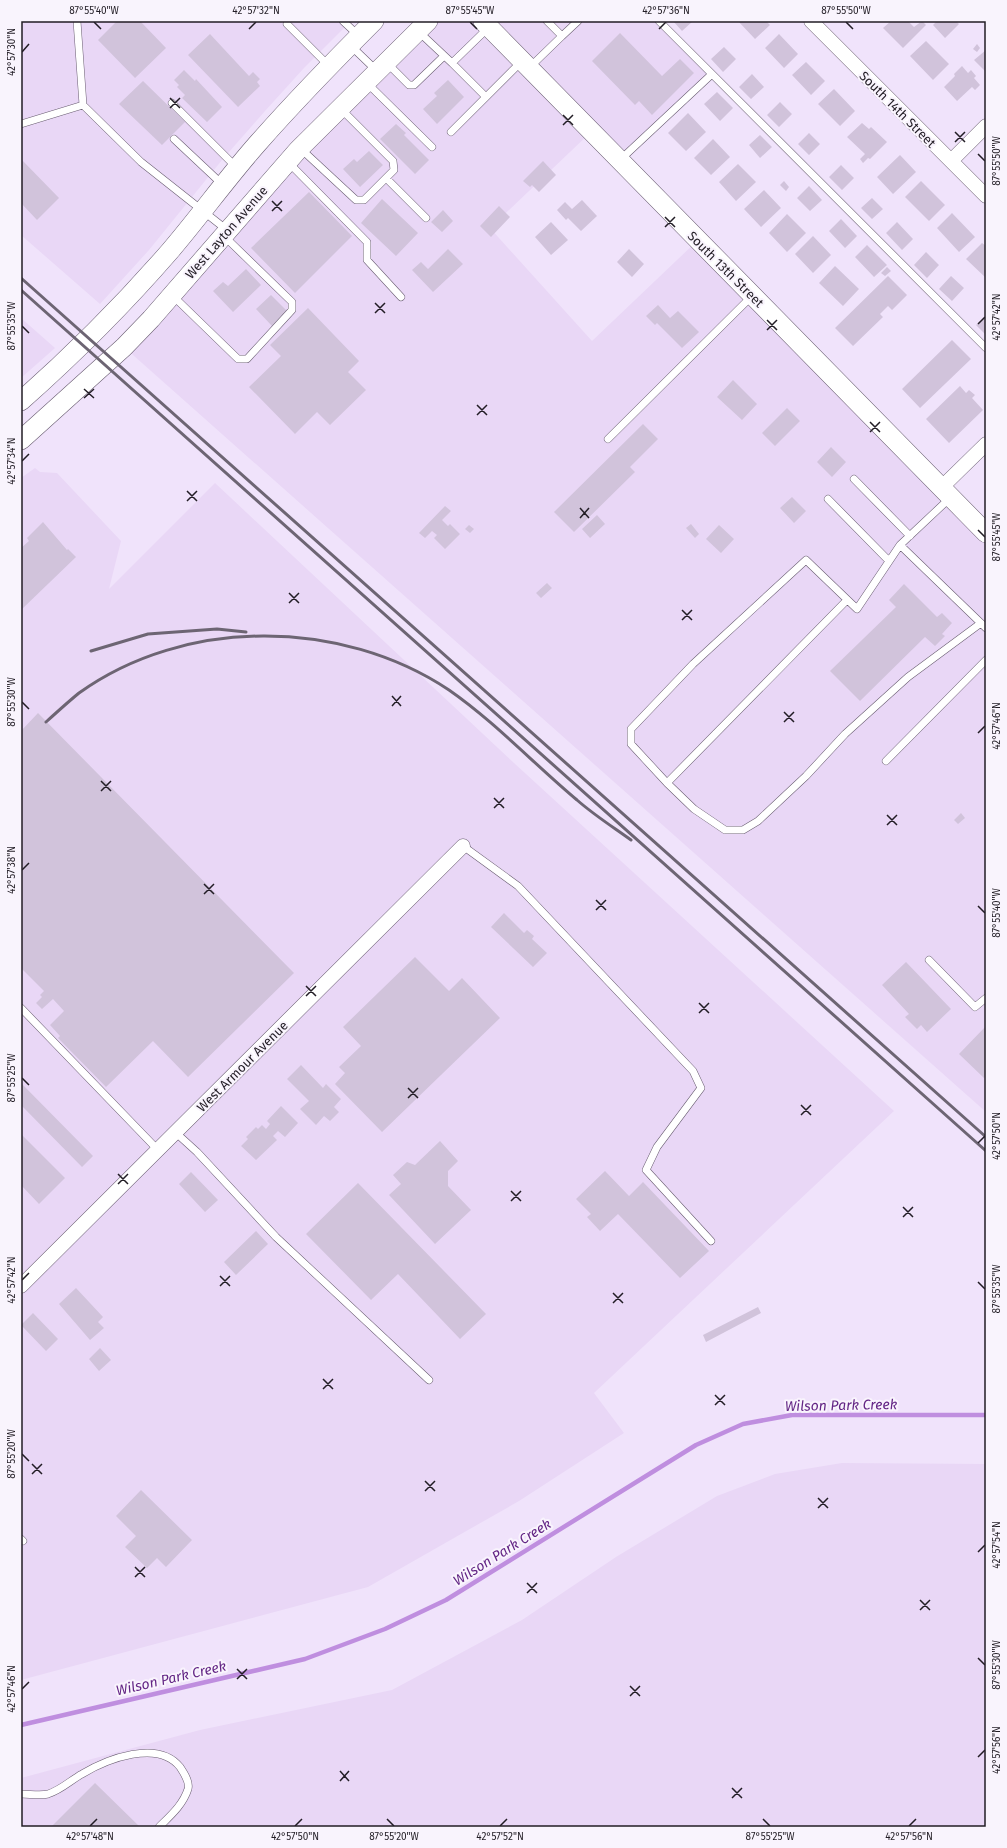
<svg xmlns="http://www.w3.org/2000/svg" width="1007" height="1848" viewBox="0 0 1007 1848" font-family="'Fira Sans',sans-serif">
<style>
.built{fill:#e9d7f6}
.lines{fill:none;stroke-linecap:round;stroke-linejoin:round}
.stream{stroke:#bf8edf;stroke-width:4.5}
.building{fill:#d1c3db}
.lane-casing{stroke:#695d71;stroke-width:8}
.street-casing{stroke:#695d71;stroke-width:15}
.secondary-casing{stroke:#695d71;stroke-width:20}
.lane{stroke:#fff;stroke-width:7}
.street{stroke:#fff;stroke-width:14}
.secondary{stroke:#fff;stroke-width:19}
.rail{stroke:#6d6573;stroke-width:3}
.ticks{fill:none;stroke:#221d25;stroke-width:1.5}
.labels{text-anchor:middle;stroke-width:4;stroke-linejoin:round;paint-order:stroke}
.street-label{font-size:13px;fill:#221d25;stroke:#f9f4fd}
.water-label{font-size:14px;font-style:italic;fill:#632585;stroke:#f9f4fd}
.neatline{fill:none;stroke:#221d25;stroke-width:1.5}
.ticks-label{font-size:10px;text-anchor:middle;fill:#221d25}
</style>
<rect width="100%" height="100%" fill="#f0e3fb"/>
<path class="built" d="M21 21H351L304 68 265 111 222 160 149 250 100 304 21 235Z
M428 21H659L712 74 621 164 591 132 490 228 592 341 698 240 986 533V1112L124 347Z
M21 318 55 348 21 378Z
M35 468 40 472 57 473 121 541 109 589 215 483 514 763 894 1111 594 1393 624 1433 519 1501 368 1587 21 1680V478Z
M842 1463 986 1464V1827H21V1778L200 1730 392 1690 522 1620 616 1557 717 1496 775 1474Z"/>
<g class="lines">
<path class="stream" d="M21 1725 305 1659 385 1629 446 1600 696 1445 743 1424 792 1415H986"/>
</g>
<path class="building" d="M117 21H140L166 48 135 78 98 40Z
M673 21H693L682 31Z
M738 21H766L770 25 755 39Z
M891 21H908L914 27 922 21 926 25 903 48 883 28Z
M937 21H956L959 24 945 38 933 25Z
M620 33 662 76 680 59 694 73 652 115 639 101 635 105 592 61Z
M210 34 249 76 253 72 260 79 257 82 260 86 238 107 188 55Z
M779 34 798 54 784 68 765 48Z
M926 41 949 64 933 80 910 56Z
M977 44 980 48 977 52 973 49Z
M724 47 736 59 723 72 711 59Z
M986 50V72L974 60Z
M806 62 825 81 811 95 792 75Z
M962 66 968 73 971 70 976 76 974 78 980 85 975 90 972 87 957 101 944 87 955 76 954 74Z
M184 70 195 81 196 79 222 107 207 122 182 98 185 95 177 87 179 85 174 80Z
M752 74 764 87 751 99 739 87Z
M448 80 464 97 437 124 423 109 437 96 434 93Z
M143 81 185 122 162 145 119 104Z
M834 89 855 111 840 126 818 104Z
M717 92 733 108 720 121 704 104Z
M780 102 792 114 779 127 767 115Z
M688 113 706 132 686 151 668 133Z
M862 123 869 129 871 127 887 142 870 159 868 158 863 163 860 159 865 154 847 137Z
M396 124 406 133 404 135 429 160 415 174 380 139Z
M809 133 820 144 809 155 798 144Z
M760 135 772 147 760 158 749 145Z
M713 139 730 157 711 175 694 158Z
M369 151 383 165 360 187 343 169 354 159 357 162Z
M900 155 916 172 893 194 877 177Z
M21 159 59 198 37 220 21 203Z
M543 161 556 175 539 192 532 185 530 187 523 181Z
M738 164 756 182 736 201 719 182Z
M841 165 854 178 842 190 829 177Z
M784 181 789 187 786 191 780 185Z
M921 181 945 205 929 221 905 197Z
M809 186 822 200 810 211 797 198Z
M764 190 781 208 761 227 744 209Z
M309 192 352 236 295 293 251 248Z
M872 198 883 209 872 219 861 208Z
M382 199 418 233 396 256 361 223Z
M582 200 597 216 581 231 568 218 566 220 557 210 565 202 572 209Z
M499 206 510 217 491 237 480 226Z
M443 210 453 221 442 232 431 222Z
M952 213 975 237 959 252 937 228Z
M787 214 806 233 787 252 769 233Z
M841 219 857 236 845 248 829 231Z
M551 222 568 240 551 255 535 237Z
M897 222 913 239 902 250 886 233Z
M813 236 831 255 813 273 795 254Z
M982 243 986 246V278L966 259Z
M867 245 887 265 874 277 855 257Z
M448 249 463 264 433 292 412 270 421 262 428 269Z
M629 249 644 264 632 277 617 262Z
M926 252 939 265 927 278 914 265Z
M835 266 859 289 843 306 819 283Z
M887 267 891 271 885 276 881 273Z
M246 269 261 285 233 312 213 291 223 282 228 286Z
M888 276 907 295 892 310 888 306 880 314 883 317 853 346 835 328Z
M951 276 964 288 952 301 939 289Z
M271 295 287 311 272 326 256 309Z
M658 305 670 318 678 311 699 332 682 348 657 323 655 325 646 316Z
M308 308 359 361 348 372 366 390 330 425 317 412 295 434 249 387 281 356 270 345Z
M986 316V335L976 325Z
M952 340 971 359 920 408 902 389Z
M733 380 757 404 742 420 717 397Z
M960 386 966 393 969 390 975 395 972 398 983 410 949 443 926 419Z
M787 408 800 421 775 446 762 433Z
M643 424 658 439 630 467 635 472 574 532 554 512Z
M831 447 846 462 832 477 817 462Z
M792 497 806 511 794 523 780 508Z
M445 506 451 511 442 520 448 526 450 524 460 534 445 549 434 538 437 535 432 531 425 538 419 533Z
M597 515 605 524 590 538 582 529Z
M43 522 67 550 68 549 76 557 21 610V548L29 541 27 538Z
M691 524 699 534 695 538 686 528Z
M469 525 474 529 470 533 465 529Z
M719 525 734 539 721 553 706 539Z
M547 583 552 588 541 598 536 593Z
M904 584 937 617 942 613 952 623 942 634 945 636 935 646 925 637 860 701 830 671 896 607 889 600Z
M38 713 294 973 188 1077 153 1041 106 1087 58 1038 60 1036 50 1025 64 1011 53 999 42 1009 36 1003 42 997 40 995 44 991 21 968V731Z
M961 813 965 818 958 824 954 820Z
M504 913 524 933 527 930 534 936 532 939 547 953 533 967 491 927Z
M415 957 449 991 462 978 500 1018 382 1132 335 1084 345 1073 339 1067 361 1046 343 1027Z
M906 962 951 1009 927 1032 921 1025 917 1029 905 1017 909 1014 882 985Z
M986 1026V1076L984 1078 959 1054Z
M301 1065 323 1088 326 1084 341 1099 334 1107 339 1112 330 1121 324 1116 316 1125 300 1109 309 1101 287 1079Z
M21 1083 93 1156 82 1167 21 1105Z
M281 1106 298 1123 285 1137 278 1131 273 1136 277 1140 256 1160 241 1146 248 1139 246 1137 256 1127 258 1129 262 1125 266 1129 270 1124 267 1121Z
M21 1134 65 1178 39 1204 21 1185Z
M440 1141 458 1161 448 1171V1186L471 1210 435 1244 389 1195 401 1184 393 1175 407 1162 415 1165Z
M605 1171 629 1196 643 1182 709 1251 680 1278 618 1214 600 1231 587 1217 591 1214 576 1199Z
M191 1172 218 1200 205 1212 179 1184Z
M358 1183 486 1314 460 1339 398 1274 371 1300 306 1234Z
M256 1231 268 1244 236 1275 224 1262Z
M76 1288 103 1317 98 1322 104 1328 90 1340 59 1304Z
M758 1307 761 1313 706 1342 703 1335Z
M33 1313 58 1339 46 1351 21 1325Z
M100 1348 111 1360 99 1371 89 1359Z
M141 1490 192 1540 166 1567 157 1558 147 1568 125 1547 136 1536 116 1516Z
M95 1783 140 1827H51Z"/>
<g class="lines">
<g class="lane-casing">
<path id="lane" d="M77 21 83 105 141 162 227 230
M343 21 359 36
M659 21 986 348
M287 24 329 66
M419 32 452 63
M562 36 578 21
M350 45 377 71
M387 63 409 85H414L444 56
M529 68 562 36 547 21
M367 83 432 147
M486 97 452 63 488 28
M172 103 237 168
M21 124 83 105
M451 132 522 61
M174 139 223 185
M301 149 356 200H364L394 170 393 161 340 108
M620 160 712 74
M288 162 367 242V260L401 297
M386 178 426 218
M172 295 238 359H247L292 310V302L223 235
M608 439 752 296
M854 479 910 536
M950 498 900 545 986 628
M828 499 889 561
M900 545 857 609 806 560 693 664 631 729V744L667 783 694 809 725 830H743L758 821 806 776 845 734 908 677 981 623
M886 761 986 660
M667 783 847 600
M463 846 518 886 693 1071 701 1088 657 1147 646 1170 711 1241
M929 960 975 1007 986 998
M21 1008 158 1150
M175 1132 197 1152 276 1237 429 1380
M21 1539 23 1541
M21 1794C30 1794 40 1796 48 1794 61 1790 71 1780 82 1774 107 1759 158 1739 180 1767 184 1773 190 1782 188 1789 183 1805 170 1816 159 1827"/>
</g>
<g class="street-casing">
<path id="street" d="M811 21 986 196
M951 161 986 126
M941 488 986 444
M21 1286 463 846"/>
</g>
<g class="secondary-casing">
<path id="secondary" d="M483 21 986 533
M21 401C74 354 124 304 170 251 200 216 227 178 258 143 295 101 334 61 374 21
M21 440 124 347 151 319 298 150 428 21"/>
</g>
<use href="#lane" class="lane"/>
<use href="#street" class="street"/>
<use href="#secondary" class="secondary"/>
<path class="rail" d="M21 278 986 1137
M21 290 986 1151
M91 651 148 634 217 629 246 632
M46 722C57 712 68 702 79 693 185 617 341 618 449 690 495 722 534 764 577 800 594 815 613 827 631 840"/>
</g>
<path class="ticks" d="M94 22 101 29M470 22 477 29M846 22 853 29M249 29 256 22M659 29 666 22M22 52 29 44M170 98 180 108M170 108 180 98M563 115 573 125M563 125 573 115M955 132 965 142M955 142 965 132M978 154 985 161M272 201 282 211M272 211 282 201M665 217 675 227M665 227 675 217M375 303 385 313M375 313 385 303M767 320 777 330M978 324 985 317M22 326 29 333M767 330 777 320M84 389 94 398M84 398 94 389M477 405 487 415M477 415 487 405M870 422 880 432M870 432 880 422M22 461 29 454M187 491 197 501M187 501 197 491M580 508 589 518M580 518 589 508M978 530 985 537M289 593 299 603M289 603 299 593M682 610 692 620M682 620 692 610M392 696 401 706M22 702 29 709M392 706 401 696M784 712 794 722M784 722 794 712M978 733 985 726M101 781 111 791M101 791 111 781M494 798 504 808M494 808 504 798M887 815 897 825M887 825 897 815M22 870 29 863M204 884 214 894M204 894 214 884M596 900 606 910M978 906 985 913M596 910 606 900M306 986 316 996M306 996 316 986M699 1003 709 1013M699 1013 709 1003M22 1078 29 1085M408 1088 418 1098M408 1098 418 1088M801 1105 811 1115M801 1115 811 1105M978 1143 985 1136M118 1174 128 1184M118 1184 128 1174M511 1191 521 1201M511 1201 521 1191M903 1207 913 1217M903 1217 913 1207M220 1276 230 1286M22 1280 29 1273M978 1282 985 1289M220 1286 230 1276M613 1293 623 1303M613 1303 623 1293M323 1379 333 1389M323 1389 333 1379M715 1395 725 1405M715 1405 725 1395M22 1454 29 1461M32 1464 42 1474M32 1474 42 1464M425 1481 435 1491M425 1491 435 1481M818 1498 828 1508M818 1508 828 1498M978 1552 985 1545M135 1567 145 1577M135 1577 145 1567M527 1583 537 1593M527 1593 537 1583M920 1600 930 1610M920 1610 930 1600M978 1658 985 1665M237 1669 247 1679M237 1679 247 1669M630 1686 640 1696M22 1689 29 1682M630 1696 640 1686M978 1757 985 1750M340 1771 349 1781M340 1781 349 1771M732 1788 742 1798M732 1798 742 1788M387 1819 394 1826M763 1819 770 1826M90 1826 97 1819M295 1826 302 1819M500 1826 507 1819M909 1826 916 1819"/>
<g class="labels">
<g class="street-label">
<text transform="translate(898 109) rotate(45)" y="5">South 14th Street</text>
<text transform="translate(226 232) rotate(-49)" y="5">West Layton Avenue</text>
<text transform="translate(726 269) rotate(45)" y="5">South 13th Street</text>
<text transform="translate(242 1066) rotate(-45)" y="5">West Armour Avenue</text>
</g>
<g class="water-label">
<text transform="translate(841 1405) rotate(-1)" y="5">Wilson Park Creek</text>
<text transform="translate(502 1552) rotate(-32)" y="5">Wilson Park Creek</text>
<text transform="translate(171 1678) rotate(-13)" y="5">Wilson Park Creek</text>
</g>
</g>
<rect width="1007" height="1848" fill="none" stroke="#f9f4fd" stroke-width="44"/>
<rect x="22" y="22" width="963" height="1804" class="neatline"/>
<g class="ticks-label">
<text x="94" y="14">87°55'40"W</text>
<text x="256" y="14">42°57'32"N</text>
<text x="470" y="14">87°55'45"W</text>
<text x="666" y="14">42°57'36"N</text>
<text x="846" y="14">87°55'50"W</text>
<text transform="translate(11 52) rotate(-90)" y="4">42°57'30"N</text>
<text transform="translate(996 161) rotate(-90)" y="4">87°55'50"W</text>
<text transform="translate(996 317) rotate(-90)" y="4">42°57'42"N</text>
<text transform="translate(11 326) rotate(-90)" y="4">87°55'35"W</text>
<text transform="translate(11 461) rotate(-90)" y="4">42°57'34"N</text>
<text transform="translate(996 537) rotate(-90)" y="4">87°55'45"W</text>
<text transform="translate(11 702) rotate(-90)" y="4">87°55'30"W</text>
<text transform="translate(996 726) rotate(-90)" y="4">42°57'46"N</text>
<text transform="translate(11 870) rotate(-90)" y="4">42°57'38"N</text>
<text transform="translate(996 913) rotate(-90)" y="4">87°55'40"W</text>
<text transform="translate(11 1078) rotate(-90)" y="4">87°55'25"W</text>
<text transform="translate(996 1136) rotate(-90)" y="4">42°57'50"N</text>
<text transform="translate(11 1280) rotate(-90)" y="4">42°57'42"N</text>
<text transform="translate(996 1289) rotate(-90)" y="4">87°55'35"W</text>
<text transform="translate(11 1454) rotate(-90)" y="4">87°55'20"W</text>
<text transform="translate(996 1545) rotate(-90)" y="4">42°57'54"N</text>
<text transform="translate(996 1665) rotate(-90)" y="4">87°55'30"W</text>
<text transform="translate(11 1689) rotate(-90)" y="4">42°57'46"N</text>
<text transform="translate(996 1750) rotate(-90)" y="4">42°57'56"N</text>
<text x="90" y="1840">42°57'48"N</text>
<text x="295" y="1840">42°57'50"N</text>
<text x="394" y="1840">87°55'20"W</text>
<text x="500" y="1840">42°57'52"N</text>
<text x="770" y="1840">87°55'25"W</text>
<text x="909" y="1840">42°57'56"N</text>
</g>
</svg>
